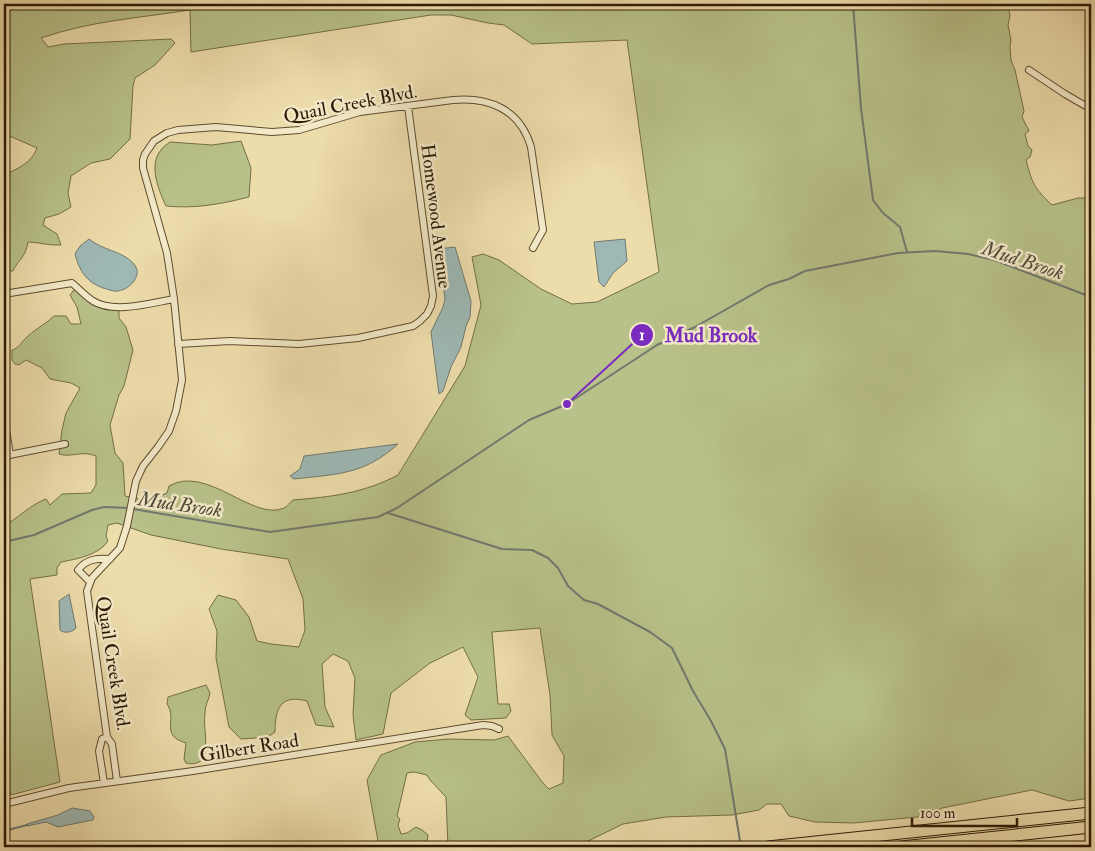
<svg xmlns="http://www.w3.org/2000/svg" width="1095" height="851" viewBox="0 0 1095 851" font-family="'IM FELL Double Pica',serif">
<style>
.green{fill:#b8c189;stroke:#736e47}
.water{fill:#9eb9b5;stroke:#71796f}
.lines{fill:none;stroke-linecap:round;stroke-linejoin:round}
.stream{stroke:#71796f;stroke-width:2}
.minor-casing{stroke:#5e4b2e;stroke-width:8}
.motorway-casing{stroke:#2e1a05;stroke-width:13}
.minor{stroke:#f3e9c8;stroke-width:6}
.motorway{stroke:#edddab;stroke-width:11}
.labels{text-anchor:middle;stroke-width:5;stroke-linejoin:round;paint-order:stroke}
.street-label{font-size:19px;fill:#2e1a05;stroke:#f3e9c8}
.water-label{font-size:20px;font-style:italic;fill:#504a3a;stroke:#f3e9c8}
.leader{fill:none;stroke:#7b2cbf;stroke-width:2}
.callout-dot{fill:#7b2cbf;stroke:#f3e9c8;stroke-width:2}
.mark-label{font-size:15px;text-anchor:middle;font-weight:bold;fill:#fff}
.callout-label{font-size:20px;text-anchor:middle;font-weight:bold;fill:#7b2cbf;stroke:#f3e9c8;stroke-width:5;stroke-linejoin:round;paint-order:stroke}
</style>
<rect width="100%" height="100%" fill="#edddab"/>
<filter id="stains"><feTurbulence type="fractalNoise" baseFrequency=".004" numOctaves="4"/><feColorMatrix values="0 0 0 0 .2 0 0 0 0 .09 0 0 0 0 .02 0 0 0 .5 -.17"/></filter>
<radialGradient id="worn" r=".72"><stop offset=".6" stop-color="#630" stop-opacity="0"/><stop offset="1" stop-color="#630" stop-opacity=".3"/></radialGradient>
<path class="green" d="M4 4H1008L1010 16 1008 25 1011 40 1010 47 1011 60 1015 70 1024 111 1022 117 1029 131 1025 134 1028 146 1032 150 1030 157 1026 160C1032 183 1034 188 1052 205L1078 198H1091V798L1069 801 1032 790 942 808 927 816 854 823 815 822 789 816 781 804H767L759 810 732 815 666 817 623 824 576 847H448L446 797 430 780 427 775 414 772 407 773 397 816 400 819 398 825 401 834 407 833 416 827 422 830 428 835 427 843 428 847H379L367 780 381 755 415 742 448 739 494 740 508 736 543 783 549 789 563 783 564 756 552 735 550 695 540 628 492 632 498 704H509L511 711 506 718 471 720 465 715 478 677 463 647 430 663 391 693 383 734 356 740 353 715 355 678 348 661 333 654 322 664 325 707 334 727 316 725 307 701C281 694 275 708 275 732L268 737 241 739 229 727 216 658 217 631 209 609 218 595 236 600 249 617 257 641 271 644 299 647 305 630 303 599 288 559 221 549 151 535 117 523 108 525 106 536 108 541C99 555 77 559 61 562L57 568V575L30 579 60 782 11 795 4 769V526C18 518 30 505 46 499L50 505 62 494 91 493 96 485V456C81 450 72 458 59 454L62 430 66 413 80 388 71 383 50 379 42 368 26 360 19 365 15 364 12 360V350C19 348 20 344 25 339 33 330 45 325 54 316H66L71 324H81L77 307 70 295 73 291 79 288 93 301 119 307V318L126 327 133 350 124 386 119 395 110 425 115 453 123 463 125 496 152 502 158 497 167 493 169 486C207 464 253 522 284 508 287 507 290 502 293 500 331 497 364 493 398 475L465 366 481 305 472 257 483 254 499 260 541 289 572 304 597 302 659 272 627 40 532 44 504 25 488 23 451 15H431L191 52 190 10C139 18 90 21 41 38L48 47 64 44 171 39 175 43 155 65 135 78 133 86 130 139 110 159 91 163 71 176 68 193 71 207 59 214 45 218 43 225 57 234 61 245C50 246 39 242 28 242 25 259 19 258 13 271H10L7 268 6 258 4 256V175C17 169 32 163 37 148L12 137 4 136Z
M241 141 251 168 249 197C221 204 195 209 166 206 159 191 148 165 161 150 163 147 167 144 170 142L212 145Z
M206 685 210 693C209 699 205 706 205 712 203 729 209 744 203 760 197 763 193 765 186 763L184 759 186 743C159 735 178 720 167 704L168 697Z"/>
<path class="water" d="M89 239C102 250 122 251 133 263 144 274 131 289 118 291 114 292 107 289 103 288 86 282 79 270 75 254L80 246Z
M625 239 627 261 613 273 604 287 599 282 594 242Z
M455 247 471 301 470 317 466 326 461 347 451 367 443 391 439 394 431 332 443 307 445 299 438 249Z
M398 444C364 475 337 474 294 479L290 476 300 469 304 456Z
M69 594 76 628C73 632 64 634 60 630L59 601Z
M72 808 90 811 94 817 93 820 58 827 46 822 27 826V824L58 815Z"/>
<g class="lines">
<path class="stream" d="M853 4 861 108 873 200 883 213 900 227 907 252
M133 509 270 532 378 517 397 508 529 420 567 404 657 345 695 327 769 285 789 279 805 271 898 253 935 251 968 254 994 260 1091 297
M388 513 502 549 532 550 548 558 558 568 568 586 584 600 598 604 650 632 672 648 693 691 711 721 725 749 741 847
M4 542 34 535 92 510 104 507 129 508
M4 831 27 825"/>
<g class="minor-casing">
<path id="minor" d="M1029 70 1065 94 1091 109
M4 294 72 283C78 288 85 296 93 301 114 314 151 303 174 299
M178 344 230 341 299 344 358 338 413 326 420 321 427 314 431 306 433 296 408 106
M4 417 10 455
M4 456 65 444
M90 582 78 570C86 559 98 558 110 559
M117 781 112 744 107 737 87 591 92 578 120 548 127 526 136 481 143 466 158 447 169 431 176 411 182 380 174 299 167 253 143 168V160L145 154 154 141 167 133 178 130 216 127 272 132 299 130 360 112 453 100C489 97 520 109 531 147L543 230 533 248
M104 783 99 751 102 739 107 737
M4 804 69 788 193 771 483 725 492 726 499 729"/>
</g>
<g class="motorway-casing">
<path id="motorway" d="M768 847 1091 813
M901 847 1091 827"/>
</g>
<use href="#minor" class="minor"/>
<use href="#motorway" class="motorway"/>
</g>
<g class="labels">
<g class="street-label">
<text transform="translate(350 103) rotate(-11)" y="7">Quail Creek Blvd.</text>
<text transform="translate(437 216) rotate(83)" y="7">Homewood Avenue</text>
<text transform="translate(114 663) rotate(81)" y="7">Quail Creek Blvd.</text>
<text transform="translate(249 747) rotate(-9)" y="7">Gilbert Road</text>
</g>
<g class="water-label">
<text transform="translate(1023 260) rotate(18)" y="7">Mud Brook</text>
<text transform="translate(180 504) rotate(8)" y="7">Mud Brook</text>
</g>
</g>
<path class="leader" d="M567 404L642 335"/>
<g class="callout-dot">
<circle cx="567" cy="404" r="5"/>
<circle cx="642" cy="335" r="12"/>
</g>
<g class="mark-label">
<text x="642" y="340">1</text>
</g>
<g class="callout-label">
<text x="711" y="342">Mud Brook</text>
</g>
<rect width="1095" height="851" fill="none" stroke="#edddab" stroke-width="20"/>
<rect x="5" y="5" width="1085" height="841" fill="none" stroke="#2e1a05" stroke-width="2.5"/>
<rect x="10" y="10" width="1075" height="831" fill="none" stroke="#2e1a05"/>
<path d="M912 818v8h105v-8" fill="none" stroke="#2e1a05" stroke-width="2.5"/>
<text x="920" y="818" font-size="15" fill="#2e1a05" stroke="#f3e9c8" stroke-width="4" paint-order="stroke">100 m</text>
<rect width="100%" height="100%" filter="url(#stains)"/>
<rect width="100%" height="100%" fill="url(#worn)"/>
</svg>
